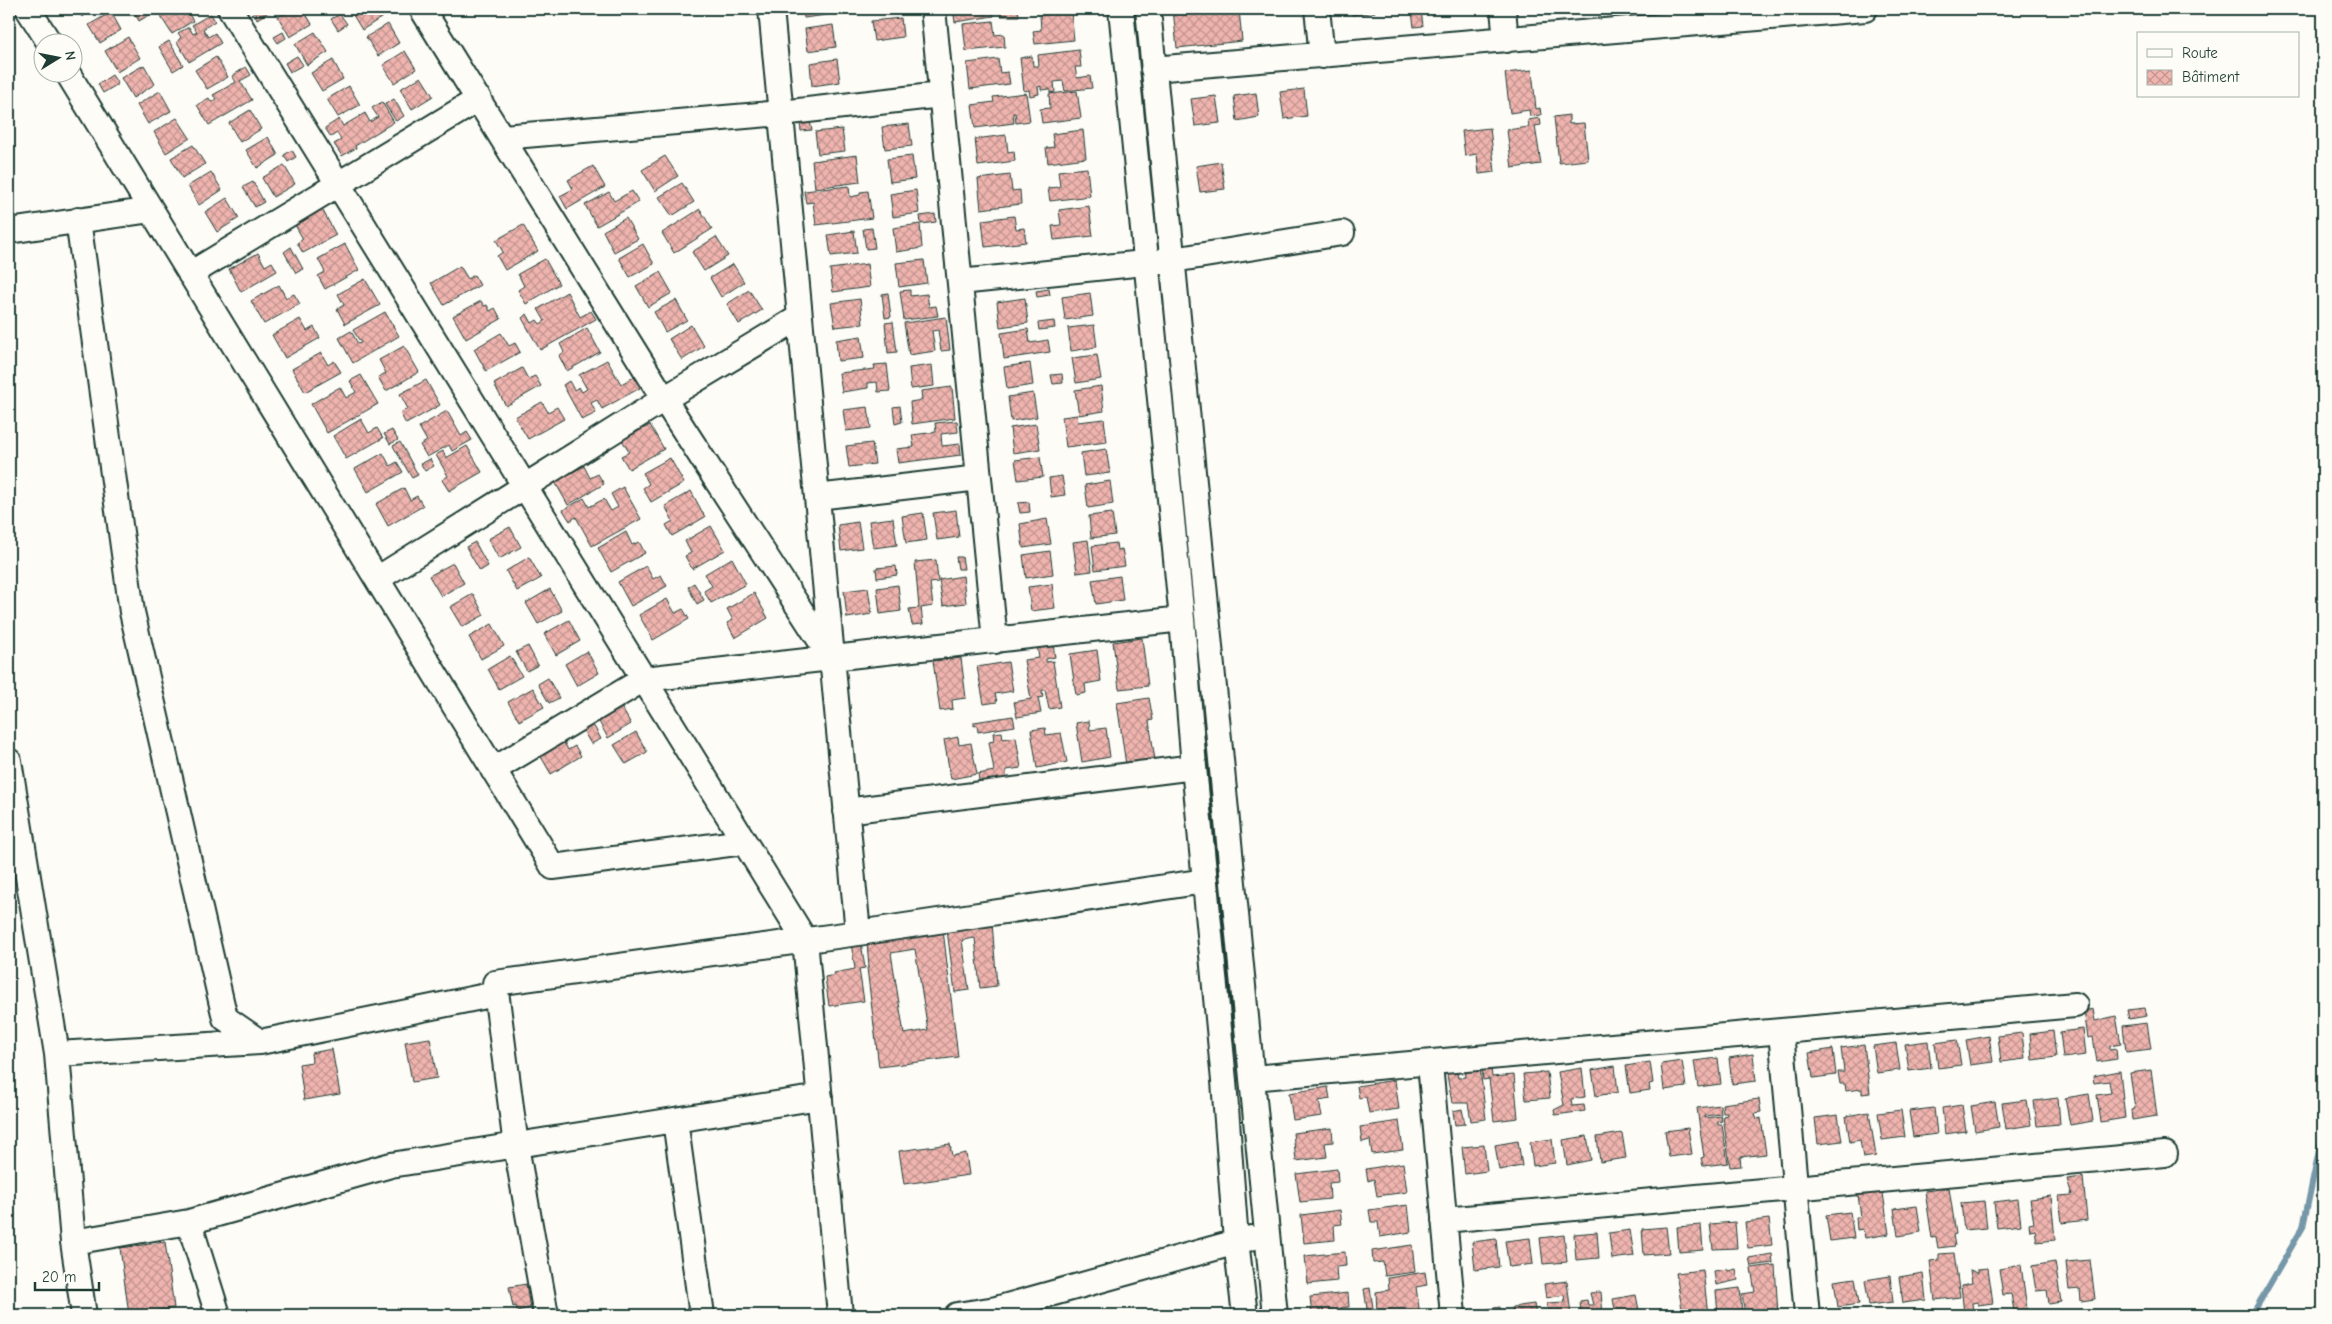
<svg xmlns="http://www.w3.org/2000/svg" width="2332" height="1324" viewBox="0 0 2332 1324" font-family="'Comic Neue',sans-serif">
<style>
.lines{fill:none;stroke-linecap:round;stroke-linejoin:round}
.stream{stroke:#7497a8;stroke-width:6}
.building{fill:url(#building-cross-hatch);stroke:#1f3d34;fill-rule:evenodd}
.minor-casing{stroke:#1f3d34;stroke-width:28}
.minor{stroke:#fdfcf7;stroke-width:24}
</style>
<defs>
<pattern id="building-cross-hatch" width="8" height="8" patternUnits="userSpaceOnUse" patternTransform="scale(1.25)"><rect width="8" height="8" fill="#f0b4af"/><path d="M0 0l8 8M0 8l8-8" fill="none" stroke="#c2948f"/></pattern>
</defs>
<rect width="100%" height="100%" fill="#fdfcf7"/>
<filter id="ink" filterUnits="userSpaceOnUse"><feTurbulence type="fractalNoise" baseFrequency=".02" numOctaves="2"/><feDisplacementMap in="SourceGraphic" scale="10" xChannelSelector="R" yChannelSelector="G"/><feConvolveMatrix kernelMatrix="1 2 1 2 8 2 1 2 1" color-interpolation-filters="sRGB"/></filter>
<g filter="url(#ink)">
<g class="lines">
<path class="stream" d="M2252 1315 2303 1227 2323 1131"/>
</g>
<path class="building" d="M77 9H96L82 17Z
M132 9H155L156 11 139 21Z
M174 9H186L193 21 172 34 161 17Z
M254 9H268L270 11 257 19 252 10Z
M292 9H303L312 24 290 37 278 17Z
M352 9H380L384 16 362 30 350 10Z
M803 9H832L833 14 804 18Z
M953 9H1018L1019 16H1001V9L993 10 994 16 955 22Z
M1173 9H1239L1242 41 1177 48Z
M1351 9H1375V12L1352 15Z
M1421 10 1423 26 1414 27 1412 12Z
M1071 11 1074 40 1035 44 1033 31 1041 30 1040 15Z
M111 12 121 30 100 43 89 25Z
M211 14 215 21 203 29 208 37 215 33 221 43 189 62 177 42 181 37 178 33 189 27 193 34 197 32 192 25Z
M340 14 347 24 338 30 331 19Z
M901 18 903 37 874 41 871 21Z
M993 21 995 35 1004 34 1005 47 966 51 963 24Z
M388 24 399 43 378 56 366 37Z
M833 25 836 47 808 51 805 29Z
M283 32 286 38 278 43 274 37Z
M315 32 328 52 307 65 295 44Z
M128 37 140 58 117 72 105 51Z
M169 41 183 65 173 71 159 47Z
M1079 50 1081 67H1075L1077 78 1090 76 1092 88 1065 91 1063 81 1054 82 1055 92 1050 93V89L1041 90V86L1038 87 1039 94 1030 96 1029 90 1024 91 1020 58 1032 56 1033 66H1039L1038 55Z
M405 51 416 69 394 83 383 65Z
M297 56 303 65 290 72 285 63Z
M216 57 228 77 207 89 195 70Z
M837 59 840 82 812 86 810 63Z
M998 59 1000 73 1008 72 1010 84 970 89 967 63Z
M333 60 343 79 322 91 311 73Z
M144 65 155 84 133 98 121 78Z
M246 67 251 75 240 81 252 100 209 125 197 105 209 98 211 102 216 99 213 95 236 82 232 76Z
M1532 70 1536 109 1540 108 1541 115 1530 116 1529 110 1510 113 1505 73Z
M112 75 118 84 103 93 98 84Z
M421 77 433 96 412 109 400 89Z
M349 86 360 105 338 117 327 99Z
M1304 89 1307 116 1284 119 1280 92Z
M160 91 171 111 148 124 137 105Z
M1077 91 1081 118 1042 123 1040 109 1050 108 1049 94Z
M1026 93 1030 121 1016 123 1015 113H1013L1014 123 975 128 972 105 994 102 993 97Z
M1256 93 1259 117 1237 121 1234 96Z
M1216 96 1220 123 1195 126 1191 99Z
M394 99 404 116 396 121 385 104Z
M382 102 394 122 355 146 356 148 342 156 334 144 341 140 337 133 331 137 325 128 339 119 343 126 365 113 370 122 378 117 372 108Z
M250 110 261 129 240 142 229 123Z
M1569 115V124L1584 123 1588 160 1559 163 1554 117Z
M177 118 190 138 166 153 154 132Z
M1540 118 1541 125 1535 126 1541 164 1512 168 1507 130 1529 127 1528 120Z
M810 122 812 130 801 131 800 123Z
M909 124 912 146 885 149 882 127Z
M1490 128 1495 172 1479 174 1477 154 1465 156 1462 131Z
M842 129 845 151 818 154 815 132Z
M1083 130 1086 158 1048 163 1046 148 1054 147 1052 134Z
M1006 135 1008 152 1014 151 1015 161 978 166 975 139Z
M268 137 278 155 257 168 246 150Z
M193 145 205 164 182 178 171 158Z
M292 150 296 157 288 162 284 155Z
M857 155 860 182 815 188 812 161Z
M665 156 678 176 655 191 642 170Z
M912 156 915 179 890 182 887 159Z
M1221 162 1225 189 1200 192 1196 166Z
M284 165 295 184 273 197 262 178Z
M593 166 605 187 567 209 560 196 573 189 568 180Z
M1087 168 1090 196 1050 201 1048 188 1060 187 1058 171Z
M211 172 222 190 199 205 188 186Z
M1010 175 1012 191 1020 190 1021 204 981 209 978 179Z
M253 182 264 202 255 207 243 187Z
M682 183 694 202 672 216 659 197Z
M849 186 850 197 860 195V192L868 191 872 218 816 225 813 202 806 203 804 191Z
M916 190 919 213 893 217 890 194Z
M632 191 639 202 597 226 585 205 609 192 614 201Z
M227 198 239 218 217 232 205 212Z
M1089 206 1093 236 1054 240 1052 226 1061 225 1059 210Z
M322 209 336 235 303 253 297 243 303 239 295 225Z
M700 209 712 229 674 253 662 233Z
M935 214 936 222 921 224 920 216Z
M1014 216 1016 229 1024 228 1026 242 985 247 982 220Z
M626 218 638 239 614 252 603 231Z
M920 224 922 248 896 252 893 228Z
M523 225 538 251 505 270 497 256 503 252 496 240Z
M872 228 875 248 866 249 863 229Z
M854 231 857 253 831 256 828 235Z
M716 237 728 256 704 271 692 252Z
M345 244 359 270 325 289 318 276 325 272 318 259Z
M643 244 654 264 630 277 619 258Z
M291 247 303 269 296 273 284 252Z
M258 253 265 266 272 262 277 271 241 292 229 269Z
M545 259 559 284 526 304 518 290 524 286 518 274Z
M924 260 927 283 899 287 896 263Z
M733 264 744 282 721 297 710 278Z
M867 264 870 287 833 292 830 269Z
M460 266 468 279 474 275 480 285 444 305 431 283Z
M660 272 672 293 648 307 636 286Z
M365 279 380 305 345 324 337 309 344 305 338 294Z
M279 285 286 298 294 294 300 304 264 324 251 301Z
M1049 289 1050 295 1037 297 1036 291Z
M749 290 762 310 739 324 727 304Z
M910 290V296L927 294 929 307 936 306 938 316 904 320 900 291Z
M567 292 580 317 591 311 596 319 540 350 522 318 527 314 532 323 537 320 540 324 545 321 538 309Z
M888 293 891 317 885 318 882 294Z
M1090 293 1093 316 1065 320 1062 297Z
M1025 298 1028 323 1000 327 997 302Z
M860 299 863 324 835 327 831 303Z
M676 300 687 320 665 332 654 312Z
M481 301 484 306 487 305 490 311 495 308 501 319 466 339 453 316Z
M385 312 399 336 353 363 339 338 351 331 358 344 361 343 353 330Z
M946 317 950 350 941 351 938 330 932 331 935 351 909 355 904 323Z
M300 319 307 331 314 327 320 338 285 358 272 335Z
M1054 321 1055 328 1039 330 1038 323Z
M893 322 897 352 888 353 885 323Z
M691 325 704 346 682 360 669 339Z
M1094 325 1097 347 1071 351 1068 328Z
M587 328 600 352 567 371 559 356 564 352 560 344Z
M1028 329 1030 343 1048 340 1050 352 1004 359 1001 333Z
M501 333 509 346 515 343 520 352 486 371 474 349Z
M861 336 864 358 838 361 836 340Z
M404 346 419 372 386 391 378 377 386 373 379 360Z
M321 353 328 365 334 361 341 372 305 392 292 369Z
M1097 355 1101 379 1076 383 1072 358Z
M607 360 621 384 634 377 640 388 602 409 597 400 591 403 596 413 582 420 563 385 569 381 574 390 579 387 582 392 587 389 579 375Z
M1030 363 1033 385 1007 389 1004 367Z
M887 364 890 391 878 392 877 382 868 383V388L842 392 839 373 875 369 874 365Z
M932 365 934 386 911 389 909 368Z
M522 368 528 379 535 376 541 386 506 406 494 384Z
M1062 374 1063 383 1053 384 1051 375Z
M361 375 378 404 327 433 311 404 340 387 346 398 356 392 350 381Z
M426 380 440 405 406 424 400 413 408 409 400 394Z
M1101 386 1104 411 1079 415 1075 390Z
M952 387 955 418 912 424 910 402 922 400 921 391Z
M1033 393 1037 417 1011 421 1008 397Z
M542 402 548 412 557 407 564 419 528 439 515 417Z
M900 406 902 422 895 424 893 407Z
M868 407 871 428 846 431 843 410Z
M447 411 461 436 467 432 472 440 452 451 449 445 427 457 420 445 427 441 419 427Z
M1077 415 1078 422 1104 419 1107 442 1066 447 1062 417Z
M361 419 369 433 377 428 383 438 346 459 333 436Z
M957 421 958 432 941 434 942 446 960 444 961 455 898 463 896 449 914 447 912 435 936 432 935 423Z
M1036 424 1040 449 1013 453 1010 428Z
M650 425 664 449 629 469 621 456 629 452 622 440Z
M392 430 398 440 390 444 384 434Z
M400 442 418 475 412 478 393 446Z
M872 443 875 464 849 467 846 446Z
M467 446 482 472 449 491 442 480 448 476 436 455 443 451 446 458Z
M1106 449 1110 473 1084 476 1081 453Z
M383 453 390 466 397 462 403 472 368 492 355 469Z
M1040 457 1043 477 1018 480 1015 460Z
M670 458 684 483 651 502 643 488 649 484 643 473Z
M430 459 434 466 425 471 421 464Z
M584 466 590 478 598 474 604 484 568 505 555 482Z
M1062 476 1065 495 1051 497 1049 478Z
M1110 481 1113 504 1088 508 1085 485Z
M623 487 641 519 592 546 576 517 570 521 563 510 584 498 589 507 604 499 611 511 618 507 611 494Z
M404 488 410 500 417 496 423 506 388 526 376 504Z
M691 491 705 517 672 536 666 525 673 521 665 506Z
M1029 502 1030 512 1020 513 1018 503Z
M956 510 959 537 937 540 933 513Z
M923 513 927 540 906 543 902 516Z
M1112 513 1115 535 1091 538 1089 516Z
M893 518 897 545 873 548 869 521Z
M1047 519 1051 544 1023 548 1020 524Z
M858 522 862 548 841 551 838 525Z
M711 526 725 550 692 569 685 556 691 553 685 541Z
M510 527 521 547 499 559 488 539Z
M626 532 632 545 639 542 645 553 611 572 598 548Z
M1088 540 1092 571 1077 573 1073 542Z
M475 542 488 566 480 571 466 547Z
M1116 543 1117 550 1122 549 1125 566 1095 570 1092 546Z
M1050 551 1053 574 1026 578 1023 555Z
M529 557 541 578 517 591 506 571Z
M956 557H962L964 569H958Z
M732 558 746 584 711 603 704 591 712 586 705 574Z
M936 560 938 582 930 583 933 606 921 608 923 624 912 625 909 609 919 608 915 562Z
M453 563 464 583 441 596 429 576Z
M646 566 653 579 661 575 667 586 631 606 618 582Z
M896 566 897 575 877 578 876 568Z
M963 576 966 603 943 606 939 580Z
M1120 576 1123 600 1096 604 1092 580Z
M694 583 704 600 697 604 688 587Z
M1052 584 1055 608 1031 611 1028 587Z
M898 585 901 611 880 614 877 588Z
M868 588 872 614 847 618 844 591Z
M550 589 562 611 538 624 526 603Z
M754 593 768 618 735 638 727 623 733 620 727 609Z
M473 594 484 615 462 627 450 607Z
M667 599 675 613 683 609 689 619 653 640 639 615Z
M569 620 580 641 556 655 544 634Z
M492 624 504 646 481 659 469 637Z
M1142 638 1148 686 1119 689 1113 642Z
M1053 644 1055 657 1046 659V662L1053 661 1060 707 1049 709 1045 690H1042L1043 697 1038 698 1041 713 1017 717 1014 702 1031 699 1024 660 1039 658 1037 646Z
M528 646 538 665 527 671 516 652Z
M1097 650 1101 681 1085 684 1086 693 1076 695 1070 654Z
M587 651 599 673 577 686 565 664Z
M510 656 522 676 499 689 488 669Z
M961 658 966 698 952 700 953 709 940 711 933 661Z
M1008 662 1013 691 995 694 997 702 984 704 977 667Z
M548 678 559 698 549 703 538 684Z
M533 688 544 707 519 721 508 702Z
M1149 698 1153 720 1149 721 1155 760 1126 765 1117 703Z
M620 705 631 724 608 738 597 718Z
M1013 716 1015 726 978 732 977 725 974 726V722Z
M591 721 601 739 591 744 581 727Z
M1089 721 1090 730 1106 728 1110 757 1082 762 1076 723Z
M1045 728 1046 735 1061 733 1067 762 1037 768 1031 730Z
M636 732 647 752 626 764 614 745Z
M1002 732 1003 739 1016 737 1021 768 1006 770 1007 782 980 786 978 774 994 771 989 742 994 741 993 733Z
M958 737 959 745 971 743 977 774 951 779 944 740Z
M564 742 568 750 575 746 581 756 551 774 540 755Z
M992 922 997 986 980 988 975 938 962 940 969 990 955 992 947 930Z
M943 930 958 1057 879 1067 867 968 869 967 867 942ZM915 949 928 1030 904 1034 891 953Z
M861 942 865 968 859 969 864 1001 829 1006 825 977 835 975 834 973 855 969 851 943Z
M2145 1008 2147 1016 2129 1019 2127 1010Z
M2093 1009 2095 1021 2116 1016 2121 1044 2110 1046V1050L2116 1049 2117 1059 2097 1062 2093 1037 2088 1038 2084 1011Z
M2147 1023 2151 1049 2126 1052 2123 1026Z
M2083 1029 2086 1055 2063 1058 2060 1032Z
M2053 1031 2056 1057 2032 1060 2030 1034Z
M2022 1033 2025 1059 2001 1062 1998 1036Z
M1989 1036 1993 1062 1970 1065 1966 1040Z
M430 1038 437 1078 412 1082 405 1042Z
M1957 1040 1961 1065 1938 1068 1935 1043Z
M1928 1041 1931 1068 1909 1071 1905 1044Z
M1896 1043 1900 1070 1877 1073 1873 1046Z
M1864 1045 1870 1093 1862 1094V1089L1846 1091 1845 1084H1840L1838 1072H1844L1841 1048Z
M332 1049 340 1094 304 1100 299 1064 312 1062 311 1053Z
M1833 1049 1836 1075 1813 1078 1809 1053Z
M1753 1054 1756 1081 1732 1084 1729 1058Z
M1718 1058 1721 1084 1698 1087 1694 1061Z
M1479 1060 1486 1119 1471 1121 1468 1103H1452L1445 1064 1456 1063 1458 1078 1466 1077 1464 1062Z
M1490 1060 1492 1077 1514 1075 1518 1118 1494 1121 1489 1079 1483 1080 1481 1061Z
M1682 1061 1686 1087 1664 1090 1661 1064Z
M1650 1062 1653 1083 1649 1084 1650 1090 1630 1093 1626 1066Z
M1615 1066 1618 1092 1596 1096 1592 1070Z
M1582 1068 1585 1097 1571 1099 1572 1106 1584 1105 1585 1111 1555 1115 1554 1110 1564 1105 1558 1072Z
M2151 1070 2157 1116 2132 1120 2131 1110 2135 1109 2130 1073Z
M2120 1071 2125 1118 2101 1122 2097 1095 2111 1093 2109 1081 2094 1083 2093 1076Z
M1547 1072 1550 1098 1526 1100 1523 1074Z
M1395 1080 1399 1109 1369 1113 1366 1097 1359 1098 1357 1086Z
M1328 1087 1330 1099 1319 1101 1322 1116 1293 1120 1289 1093Z
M2089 1094 2093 1121 2070 1125 2065 1098Z
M2058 1098 2060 1124 2037 1126 2034 1101Z
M1759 1099 1761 1112 1755 1113 1757 1119 1761 1118 1766 1154 1740 1157 1741 1166 1730 1167 1723 1116 1727 1115V1113H1723L1722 1104Z
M2027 1100 2031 1125 2006 1129 2002 1103Z
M1995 1102 1999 1127 1975 1131 1971 1106Z
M1720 1105 1721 1114 1704 1116V1118L1721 1116 1722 1121 1718 1122V1125H1722L1728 1163 1703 1166 1701 1158 1704 1157 1697 1108Z
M1962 1105 1966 1131 1945 1134 1942 1108Z
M1934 1108 1937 1134 1913 1137 1909 1111Z
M1462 1109 1465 1124 1455 1125 1453 1111Z
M1901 1110 1905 1137 1882 1140 1878 1113Z
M1869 1112 1876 1156 1863 1158 1860 1140 1850 1142 1846 1116Z
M1838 1115 1842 1141 1818 1144 1815 1118Z
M1399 1121 1403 1150 1372 1154 1370 1140 1362 1142 1360 1127Z
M1332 1128 1333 1142 1325 1143 1327 1157 1296 1161 1293 1133Z
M1688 1128 1692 1154 1669 1157 1665 1131Z
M1622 1133 1626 1158 1600 1162 1597 1137Z
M1587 1136 1591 1160 1567 1165 1563 1140Z
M1552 1139 1555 1163 1533 1166 1530 1142Z
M1518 1141 1522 1166 1499 1170 1495 1145Z
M950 1144 952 1156 966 1153 969 1175 904 1184 899 1151Z
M1484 1145 1487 1171 1465 1174 1462 1147Z
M1403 1163 1407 1192 1377 1196 1374 1179 1368 1181 1366 1169Z
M1337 1169 1338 1182 1329 1183 1330 1199 1300 1202 1296 1174Z
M2083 1177 2087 1220 2062 1223 2059 1196 2072 1195 2067 1179Z
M1882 1186 1889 1234 1865 1238 1863 1229 1857 1230 1856 1217H1861L1858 1195 1873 1193 1872 1187Z
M1949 1188 1956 1234 1953 1235 1955 1246 1938 1248 1936 1237 1932 1238 1925 1191Z
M2051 1196 2055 1240 2037 1242 2035 1230 2030 1231 2029 1224 2034 1223 2030 1199Z
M2018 1199 2021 1225 1997 1228 1994 1202Z
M1984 1201 1987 1228 1964 1230 1961 1203Z
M1408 1205 1411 1232 1380 1237 1378 1222H1371L1369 1210Z
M1917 1206 1921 1232 1898 1236 1894 1209Z
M1340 1210 1342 1224 1334 1225 1335 1240 1304 1243 1301 1215Z
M1850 1212 1854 1238 1830 1241 1826 1215Z
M1769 1219 1772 1245 1748 1248 1745 1222Z
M1735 1222 1737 1248 1713 1249 1710 1224Z
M1701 1225 1703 1250 1679 1252 1677 1227Z
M1666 1227 1669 1253 1644 1255 1642 1229Z
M1630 1230 1634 1256 1612 1259 1609 1233Z
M1597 1232 1599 1258 1576 1260 1574 1234Z
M1564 1235 1567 1262 1543 1264 1540 1238Z
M1530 1238 1533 1264 1509 1267 1505 1241Z
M1496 1239 1499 1267 1475 1270 1472 1242Z
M165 1242 174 1308 129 1315 120 1248Z
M1412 1245 1415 1272 1385 1276 1383 1262 1373 1263 1372 1251Z
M1345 1252 1346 1266 1336 1267 1337 1281 1308 1284 1305 1256Z
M1954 1253 1960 1297 1935 1300 1930 1261 1939 1260V1254Z
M1772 1254 1773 1263 1751 1266 1749 1258Z
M2090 1260 2095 1299 2081 1301 2080 1289 2069 1290 2066 1262Z
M2055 1262 2061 1302 2049 1304 2047 1290 2036 1291 2032 1266Z
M1775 1265 1778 1315H1745L1742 1294 1755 1292 1751 1268Z
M2021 1265 2027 1309 2014 1311 2011 1294 2003 1295 1999 1269Z
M1988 1268 1993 1303 1978 1305V1302L1972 1303 1973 1313 1964 1314 1961 1285 1972 1283 1970 1270 1978 1273V1269Z
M1727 1269 1728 1271 1736 1269 1738 1280 1716 1285 1714 1271Z
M1703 1270 1708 1315H1683L1676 1273Z
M1425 1272 1427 1285 1416 1287 1420 1315H1368L1364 1289 1370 1288 1374 1314 1377 1313 1376 1292 1389 1290 1388 1278Z
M1923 1273 1926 1300 1903 1303 1899 1277Z
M1890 1276 1893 1302 1869 1305 1865 1280Z
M1855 1278 1859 1304 1838 1307 1834 1281Z
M1567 1281 1571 1315H1548L1547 1303 1565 1302 1564 1295 1546 1298 1544 1284Z
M526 1284 530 1308 517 1311 516 1306 513 1307 509 1287Z
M1740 1288 1742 1314 1718 1315 1716 1291Z
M1601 1292 1603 1315H1581L1580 1301 1587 1300 1588 1305H1593L1590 1293Z
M1348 1293 1349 1307 1341 1308V1315H1312L1310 1297Z
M1636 1295 1640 1315H1616L1613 1299Z
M1534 1304 1536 1315H1513L1512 1307Z
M1500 1307 1501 1315H1478L1477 1311Z"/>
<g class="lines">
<g class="minor-casing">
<path id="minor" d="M28 9 49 42
M230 9 805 940 840 1315
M422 9 664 399 829 654
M771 9 858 933
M933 9 995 641
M1121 9 1182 619 1194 767 1224 1081 1236 1241 1245 1315
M1148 9 1275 1315
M1317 9 1322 56
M1503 9 1506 40
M1153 69 1865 9
M67 72 553 867 744 842
M502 137 781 113 941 95
M78 220 132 612 225 1018 260 1042 496 994
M9 231 151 210
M190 274 479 99
M960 282 1173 260 1342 233
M817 497 979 478
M377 579 664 399 800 317
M9 761 57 1054 73 1242 84 1315
M493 770 644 679 1182 619
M846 811 1194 767
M1781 1032 1807 1315
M57 1054 260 1042
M1430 1064 1453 1315
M1252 1078 2075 1005
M675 1120 702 1315
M1444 1220 2165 1154
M189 1222 218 1315
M73 1242 189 1222 391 1165 820 1097
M546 1315 516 1146 495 983 858 933 1205 881
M957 1315 996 1309 1251 1238"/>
</g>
<use href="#minor" class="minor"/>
</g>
</g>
<rect width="2332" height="1324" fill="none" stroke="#fdfcf7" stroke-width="30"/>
<rect x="15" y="15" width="2302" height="1294" fill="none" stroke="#1f3d34" stroke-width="2" filter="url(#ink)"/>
<rect x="2137" y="32" width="162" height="65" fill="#fdfcf7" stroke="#a4b0a9"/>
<rect x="2147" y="49" width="25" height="8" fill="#fdfcf7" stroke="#a4b0a9"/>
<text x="2182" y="58" font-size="15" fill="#1f3d34">Route</text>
<rect x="2147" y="70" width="25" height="15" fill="url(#building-cross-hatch)" stroke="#a4b0a9"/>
<text x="2182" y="82" font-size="15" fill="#1f3d34">Bâtiment</text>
<g transform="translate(58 58) rotate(80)"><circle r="24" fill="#fdfcf7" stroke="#a4b0a9"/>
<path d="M0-4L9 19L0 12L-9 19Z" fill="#1f3d34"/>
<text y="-8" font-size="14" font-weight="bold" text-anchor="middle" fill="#1f3d34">N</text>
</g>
<path d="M35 1282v8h64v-8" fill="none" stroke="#1f3d34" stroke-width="2.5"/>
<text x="42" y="1282" font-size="15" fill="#1f3d34" stroke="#fdfcf7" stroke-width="4" paint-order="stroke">20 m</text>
</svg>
